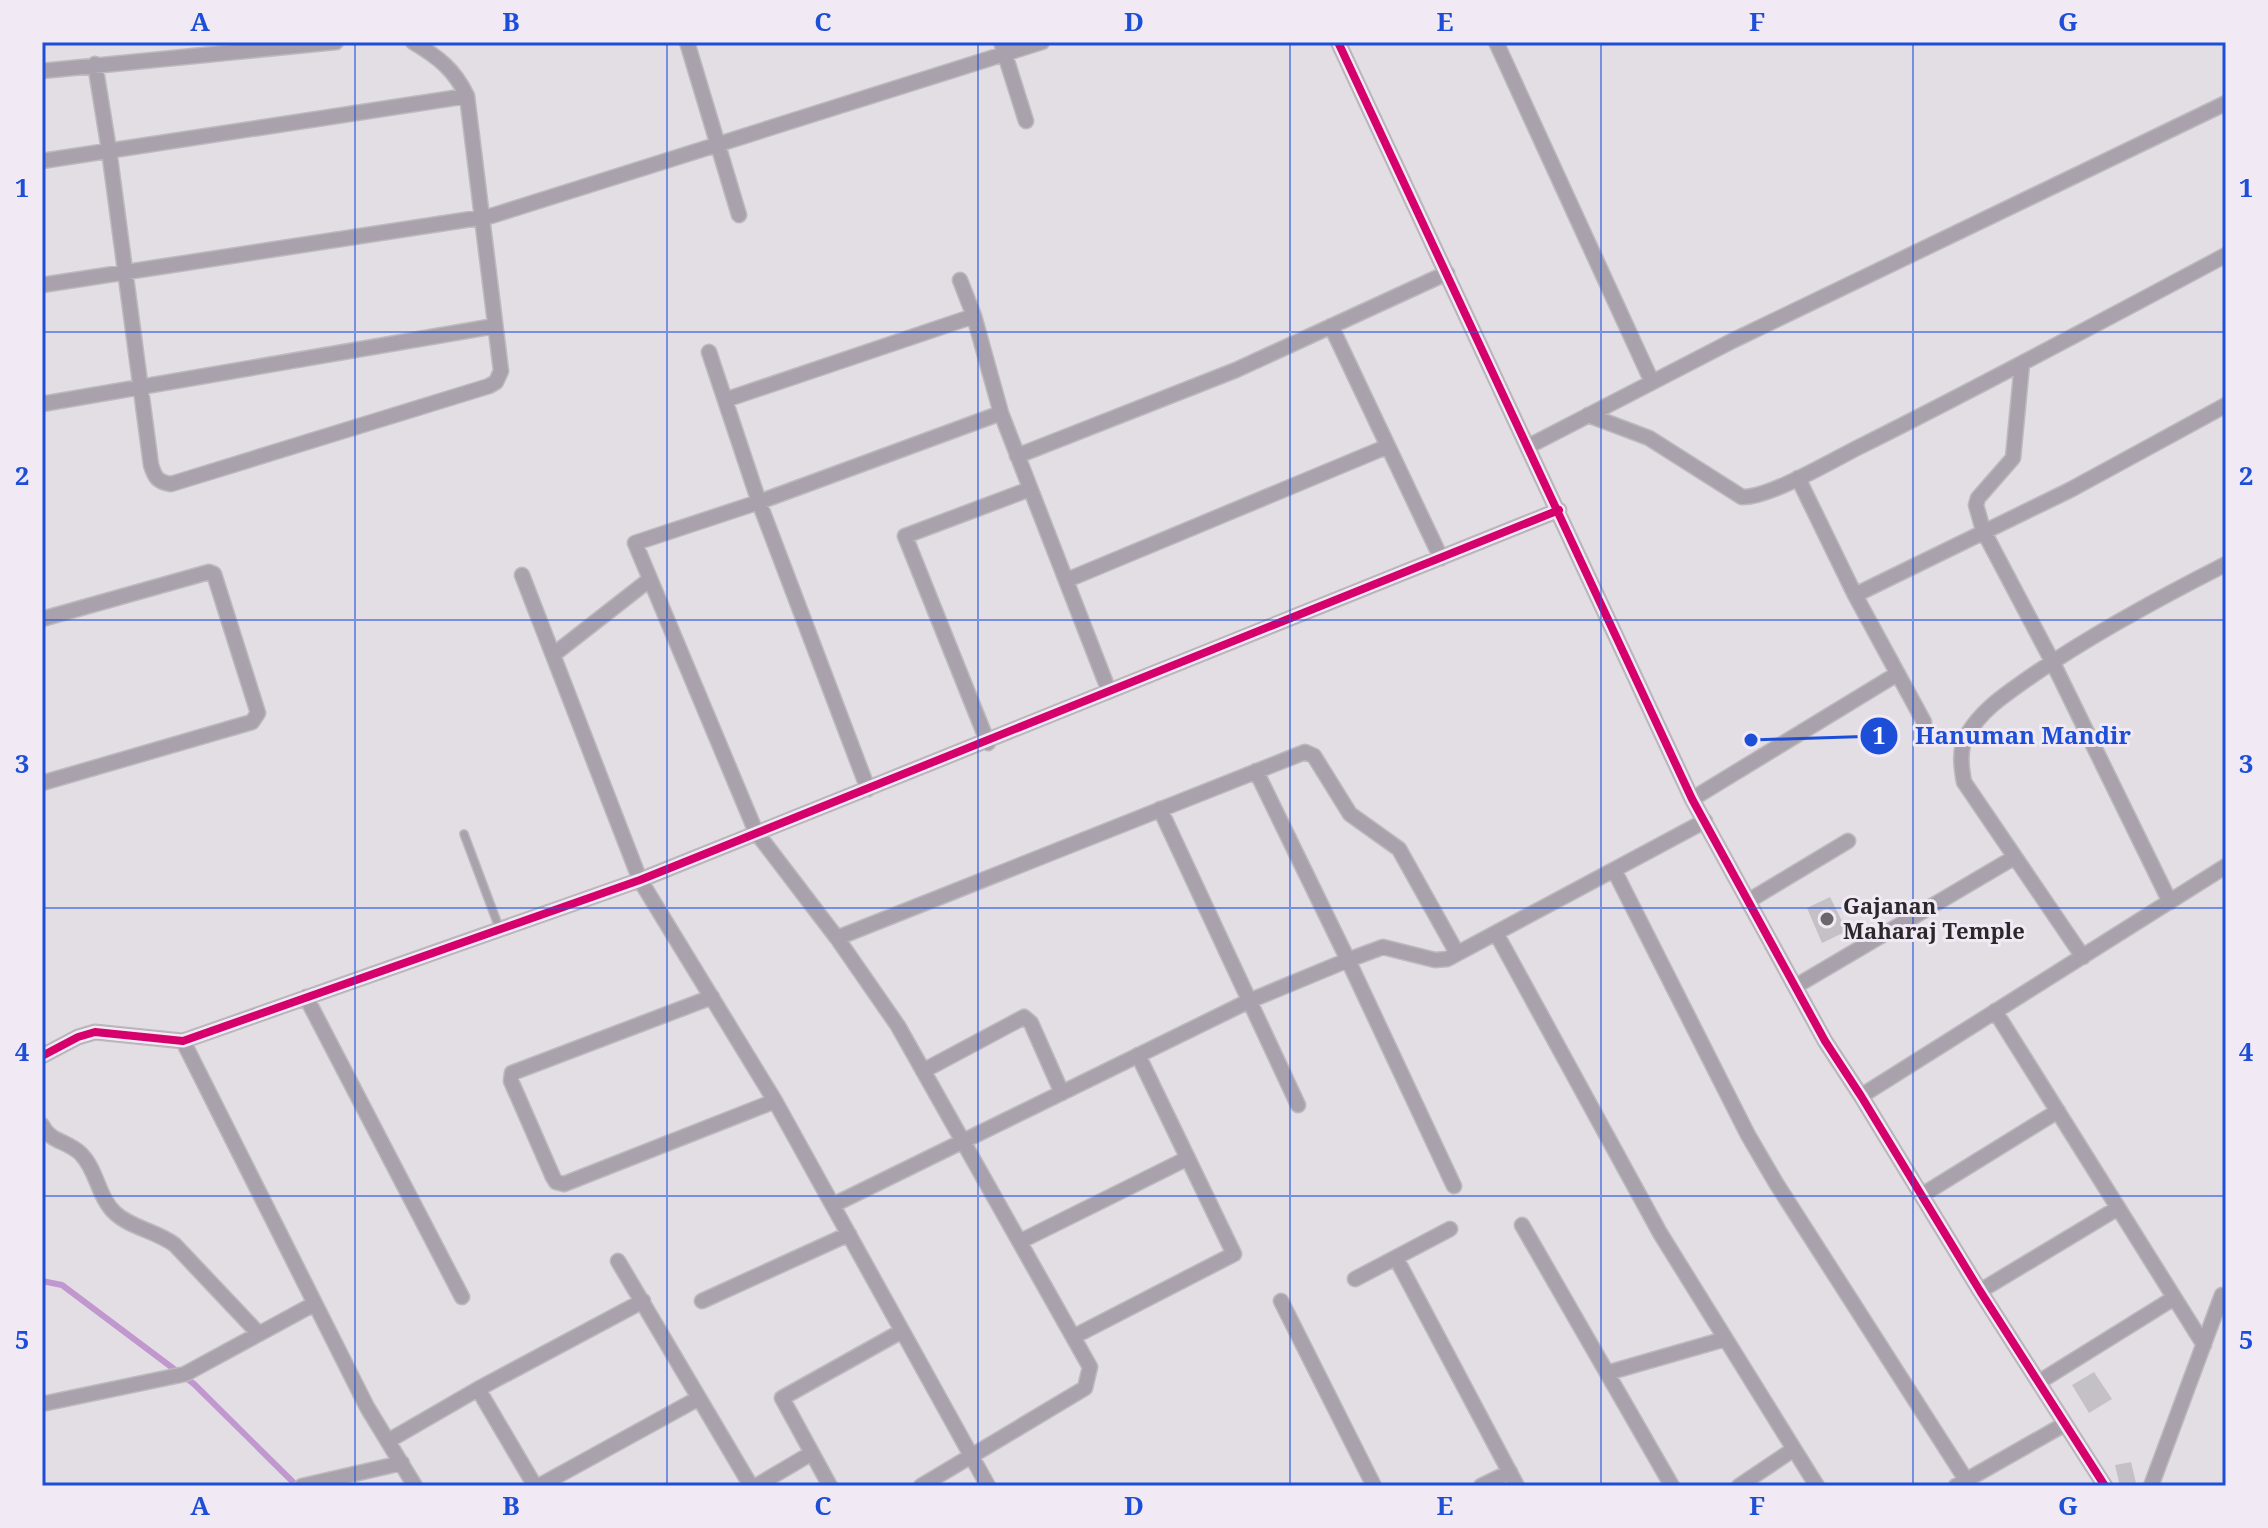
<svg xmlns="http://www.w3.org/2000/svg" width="2268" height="1528" viewBox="0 0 2268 1528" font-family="'Noto Serif',serif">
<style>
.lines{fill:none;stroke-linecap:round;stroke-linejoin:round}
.stream{stroke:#c097ce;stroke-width:6}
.building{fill:#c4c1c6}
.service-casing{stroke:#bdbabe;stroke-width:10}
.minor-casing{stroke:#bdbabe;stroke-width:17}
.service{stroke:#a9a2ac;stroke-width:7}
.minor{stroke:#a9a2ac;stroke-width:14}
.cycleway-casing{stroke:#f1e9f4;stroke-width:13}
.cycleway{stroke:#d6006c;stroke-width:8}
.grid{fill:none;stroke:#1d4ed8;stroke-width:2;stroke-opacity:0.55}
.poi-dot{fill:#6b686c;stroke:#f1e9f4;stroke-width:3}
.labels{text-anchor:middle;stroke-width:6;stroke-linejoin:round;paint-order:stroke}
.poi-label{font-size:22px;font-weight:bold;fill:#2b282c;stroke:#f1e9f4;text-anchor:start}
.leader{fill:none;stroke:#1d4ed8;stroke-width:3}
.callout-dot{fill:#1d4ed8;stroke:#f1e9f4;stroke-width:3}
.mark-label{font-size:24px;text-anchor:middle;font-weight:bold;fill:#fff}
.callout-label{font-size:24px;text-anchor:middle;font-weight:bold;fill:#1d4ed8;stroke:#f1e9f4;stroke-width:6;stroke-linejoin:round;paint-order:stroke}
.neatline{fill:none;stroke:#1d4ed8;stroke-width:3}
.grid-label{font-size:26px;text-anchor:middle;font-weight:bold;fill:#1d4ed8}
</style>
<rect width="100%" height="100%" fill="#e2dee4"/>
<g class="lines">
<path class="stream" d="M42 1281 62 1285 194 1384 297 1486"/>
</g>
<path class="building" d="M1830 897 1847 931 1822 943 1807 908Z
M2094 1372 2112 1399 2089 1413 2072 1385Z
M2131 1462 2136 1483 2120 1486 2115 1465Z"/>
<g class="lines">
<g class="service-casing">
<path id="service" d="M464 834 500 930"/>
</g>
<g class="minor-casing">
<path id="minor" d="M687 42 739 215
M1001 42 1026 121
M1338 42 1692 799 1825 1041 1861 1096 1980 1291 2105 1486
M1496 42 1652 382
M95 64 109 150 151 465C155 478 158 482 171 484L489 386 496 382 501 371 467 96C454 69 438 57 413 42
M42 71 336 42
M42 161 467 96
M960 280 974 316 1001 413 1109 691
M42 285 491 216 1042 42
M1331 326 1441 558
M709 352 759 502 868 789
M2022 364 2013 458 1978 498 1976 505 1983 530 2052 661 2170 902
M725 400 974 316
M42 404 495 326
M1588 415 1649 438 1742 497C1769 498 1833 460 1859 447 1983 385 2104 320 2226 255
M1529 446 1732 341 2226 103
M1017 456 1236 370 1447 273
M1798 478 1855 595 1924 722
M522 575 640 880 775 1101 988 1486
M1067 580 1386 447
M1855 595 2070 490 2226 405
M42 619 209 572 214 574 258 713 252 722 42 783
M553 655 649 580
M988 743 905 536 1030 489
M1256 771 1348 960 1454 1186
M1692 799 1897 674
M1160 809 1298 1105
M1614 870 1748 1135 1776 1183 1970 1486
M1750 900 1848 841
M1496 933 1660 1233 1817 1486
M837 938 1305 752 1314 756 1350 814 1399 849 1457 953
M2083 957 1964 782C1961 766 1959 749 1967 735 1982 709 2006 694 2030 677 2092 634 2159 598 2226 564
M1796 986 2015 857
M306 997 462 1297
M712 997 512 1073 511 1081 553 1177 556 1182 564 1184 775 1101
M1995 1011 2204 1345
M183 1041 367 1407 415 1486
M42 1056 78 1037 95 1032 183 1041 640 880 1559 510
M923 1071 1024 1017 1031 1023 1062 1093
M1861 1096 2226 866
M42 1125C50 1142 68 1141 81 1154 97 1170 98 1197 115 1213 131 1228 157 1231 175 1245L259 1334
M1922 1195 2058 1111
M833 1205 1249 1001 1348 960 1383 947 1435 960 1447 959 1705 821
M1522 1225 1672 1486
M1021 1241 1188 1158
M1396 1258 1517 1486
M618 1261 751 1486
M1355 1279 1450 1229
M1980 1291 2118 1208
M702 1301 849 1234
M1281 1301 1374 1486
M1073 1337 1234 1254 1138 1055
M1607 1373 1725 1339
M2039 1382 2174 1298
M42 1404 185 1374 314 1304
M388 1441 478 1389
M302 1486 402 1463
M535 1486 478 1389 643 1301
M539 1486 699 1398
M756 1486 812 1453
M830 1486 782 1398 902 1331
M921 1486 1085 1388 1090 1367 898 1026 837 938 756 832 635 543 759 502 1001 413
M1481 1486 1510 1472
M1739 1486 1794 1449
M1956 1486 2065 1424
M2151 1486 2222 1295"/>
</g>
<use href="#service" class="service"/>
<use href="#minor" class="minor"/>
<g class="cycleway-casing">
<path id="cycleway" d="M1338 42 1692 799 1825 1041 1861 1096 1980 1291 2105 1486
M42 1056 78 1037 95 1032 183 1041 640 880 1559 510"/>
</g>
<use href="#cycleway" class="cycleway"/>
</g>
<path class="grid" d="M355 42V1486M667 42V1486M978 42V1486M1290 42V1486M1601 42V1486M1913 42V1486M42 332H2226M42 620H2226M42 908H2226M42 1196H2226"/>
<circle class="poi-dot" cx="1827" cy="919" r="8"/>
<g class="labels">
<g class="poi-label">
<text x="1843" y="914">Gajanan<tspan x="1843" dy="25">Maharaj Temple</tspan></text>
</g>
</g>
<path class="leader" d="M1751 740L1879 736"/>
<g class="callout-dot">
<circle cx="1751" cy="740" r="8"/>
<circle cx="1879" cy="736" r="20"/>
</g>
<g class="mark-label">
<text x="1879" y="744">1</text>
</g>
<g class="callout-label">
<text x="2023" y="744">Hanuman Mandir</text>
</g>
<rect width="2268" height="1528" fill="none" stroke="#f1e9f4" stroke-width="88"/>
<rect x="44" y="44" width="2180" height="1440" class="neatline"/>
<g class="grid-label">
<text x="200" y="31">A</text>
<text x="511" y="31">B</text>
<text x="823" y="31">C</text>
<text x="1134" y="31">D</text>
<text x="1445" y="31">E</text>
<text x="1757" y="31">F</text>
<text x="2068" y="31">G</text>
<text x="22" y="197">1</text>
<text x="2246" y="197">1</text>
<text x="22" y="485">2</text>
<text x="2246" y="485">2</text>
<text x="22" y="773">3</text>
<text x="2246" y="773">3</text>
<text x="22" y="1061">4</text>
<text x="2246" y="1061">4</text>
<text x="22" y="1349">5</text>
<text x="2246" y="1349">5</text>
<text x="200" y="1515">A</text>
<text x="511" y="1515">B</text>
<text x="823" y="1515">C</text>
<text x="1134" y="1515">D</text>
<text x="1445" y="1515">E</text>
<text x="1757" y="1515">F</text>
<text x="2068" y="1515">G</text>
</g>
</svg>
